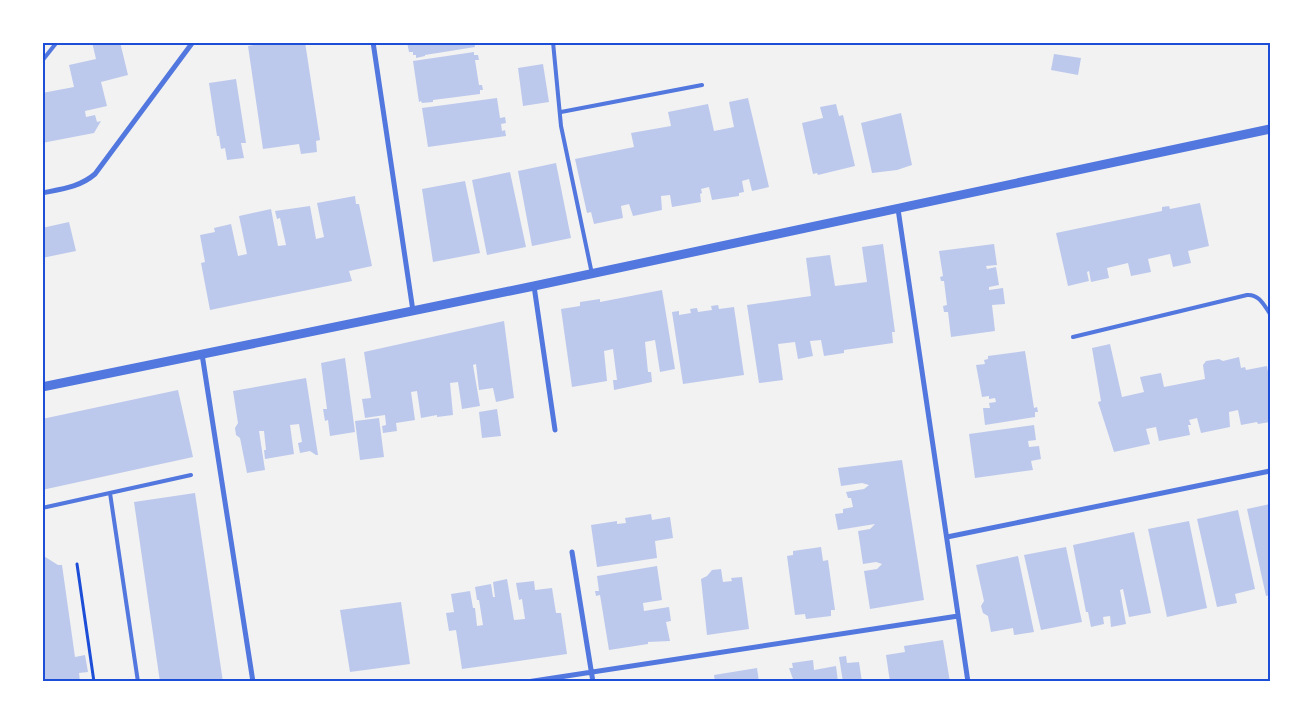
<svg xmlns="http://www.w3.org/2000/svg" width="1313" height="724" viewBox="0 0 1313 724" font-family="'Golos Text',sans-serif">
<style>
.building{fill:#bdc9ec}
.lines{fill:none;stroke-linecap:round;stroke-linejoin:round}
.path{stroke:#1d4ed8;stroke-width:3}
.service{stroke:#5277de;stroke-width:4}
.minor{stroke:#5277de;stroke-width:5}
.tertiary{stroke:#5277de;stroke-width:9}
.neatline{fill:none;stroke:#1d4ed8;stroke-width:2}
</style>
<rect width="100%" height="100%" fill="#f2f2f2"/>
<path class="building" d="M92 42H120L128 75 101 82 107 106 85 111 86 117 95 115 97 122 101 121 94 133 42 143V93L74 87 69 65 96 59Z
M268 42H305L320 140 316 141 317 152 301 154 299 144 263 149 248 46Z
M407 42H474L475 47 425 55V56L416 58V55H413V52H409Z
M474 52V55H478L479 60H475L479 85H482L483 90H480V94L433 100V102L422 103 421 101 419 102 413 61Z
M1054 54 1081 58 1078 75 1051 70Z
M543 64 549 102 523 106 518 68Z
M236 79 246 143H241L244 158 227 160 225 148 221 149 219 136H217L209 83Z
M497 98 500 118 505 117 506 123 501 124 502 131 505 130 506 136 428 147 422 108Z
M748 98 769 187 752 191 749 179 742 181 744 192 739 193V196L712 200 709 187 701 189 702 193 700 194 701 202 672 207 670 195 661 196 662 210 633 216 629 204 621 206 623 218 594 224 591 212 587 213 575 159 634 147 631 133 671 126 668 112 708 104 714 131 734 127 729 102Z
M836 104 839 116 843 115 855 166 818 175 817 173 813 174 802 123 823 118 820 107Z
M901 113 912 165 897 170 872 173 861 123Z
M556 163 571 238 532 246 518 171Z
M510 172 526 247 487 255 472 180Z
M465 181 480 253 433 262 422 189Z
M355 196 356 204H359L372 266 349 271 352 281 210 310 201 263 205 262 200 235 215 232 214 228 231 224 238 256 247 254 239 216 271 209 278 246 286 245 280 218 277 219 275 211 310 206 316 239 324 237 317 203Z
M1200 203 1209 246 1188 251 1191 263 1173 267 1170 254 1148 259 1151 272 1131 276 1128 263 1107 268 1109 278 1091 282 1089 271 1087 272 1089 281 1068 286 1056 233 1162 211V207L1169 206 1170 209Z
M69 222 76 251 42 258V228Z
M883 244 895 332H892L893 343 844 350V353L824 356 821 340 810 341 813 356 798 359 795 342 778 344 783 380 759 383 747 305 811 296 806 258 830 255 835 286 867 282 862 247Z
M994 244 997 265 986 266 987 269 996 267 999 285 989 287V290L1003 288 1005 304 992 305 995 331 951 337 948 312H944L943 306 947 305 944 281H941L940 277 943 276 939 251Z
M662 290 675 369 660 372 655 340 645 342 648 372H651L652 382 614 390 613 380H617L613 349 604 351 607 381 572 387 561 309 580 306V302L600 299V302Z
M718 305 719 309 734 307 744 375 683 384 672 312 679 311V315L691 313 690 309 697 308 698 312 712 310 711 306Z
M504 321 514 398 496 402 493 388 479 390 476 364 473 365 480 406 462 409 458 382 450 383 453 415 437 417V415L421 418 417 391 411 392 415 420 396 423 397 431 383 433 382 426 386 425 385 415 365 418 362 399 371 398 364 352Z
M1110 344 1122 397 1144 392 1140 377 1161 373 1164 387 1205 379 1203 365 1206 361 1219 359 1223 361 1239 357 1241 368 1245 367 1246 370 1267 366 1270 383V422L1258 424 1257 422 1241 425 1238 410 1229 412 1230 427 1201 433 1197 418 1189 420 1191 425H1188L1190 435 1159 441 1156 427 1146 429 1150 444 1114 452 1098 402 1101 401 1092 348Z
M1025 351 1034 408 1037 407 1038 412H1035V417L985 425 983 408H990L989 403 996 402 995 398 989 399V396L982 397 976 365 985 364 984 360 988 359V356Z
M345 358 355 432 330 436 328 420 325 421 323 409H327L321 363Z
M306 378 318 455H316L310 451 300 453 298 443 302 442 299 424 290 425 294 454 265 459 264 450H266L264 431H259L265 470 247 473 240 438 236 435 235 428 238 423 233 391Z
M178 390 193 457 42 490V419Z
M497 409 501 436 482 438 479 412Z
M379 418 384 457 360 460 355 421Z
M1034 425 1036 440 1028 441 1029 447 1039 446 1041 459 1031 461 1033 470 975 478 969 434Z
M902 460 924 600 870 609 864 571 877 569 882 564 876 562 863 564 858 531 870 529 875 524 838 530 835 514 843 513V509L853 507 851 498H848L846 492 864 489 869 485 862 483 841 486 838 468Z
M195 493 223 682H160L134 502Z
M1270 504V595L1266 596 1247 509Z
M1238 510 1255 589 1235 594 1237 603 1217 607 1197 519Z
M651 514 652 520 670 517 673 538 655 541 657 558 597 567 591 525 617 521V524L626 523 625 518Z
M1189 521 1207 608 1167 617 1148 529Z
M1134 532 1151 613 1129 617 1123 589 1120 590 1126 624 1111 627 1110 616 1103 617 1104 624 1091 627 1088 612H1086L1073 545Z
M821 547 823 561 828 560 835 610H831V616L806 619 805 614 795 615 787 556 793 555V551Z
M1066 547 1082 622 1041 630 1024 555Z
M42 555 58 565H62L75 657 85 655 88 672 79 673 80 682H42Z
M1018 556 1034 632 1014 635 1013 628 991 632 988 616 983 613 981 606 984 601 976 565Z
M657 566 662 600 643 603 644 611 669 607 671 621 666 622 670 641 648 642V644L609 650 600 595 596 596 595 591H599L597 576Z
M721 569 723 582 732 581 731 578 742 577 749 629 707 635 701 579 707 576 712 570Z
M507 579 514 620 525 619 522 599 519 600 516 583 534 581 535 590 552 588 556 613H561L567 654 462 669 456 630 449 631 446 613 454 612 451 594 470 591 473 608H475L477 626 483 625 479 600H477L475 587 491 584 493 597H495L493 582Z
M401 602 410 664 350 672 340 610Z
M943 640 950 682H909L908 680 890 682 886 655 905 652 904 646Z
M846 656 847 663 859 662 862 682H843L839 657Z
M813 660 814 670 836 666 838 682H794L789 668H793L792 663Z
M757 668 759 682H715L714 675Z"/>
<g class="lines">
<path class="path" d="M77 564 94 682"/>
<path class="service" d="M553 42 561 126 592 274
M42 61 57 42
M561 112 702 85
M1073 337 1247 295C1259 294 1264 305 1270 314
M110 493 138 682
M42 508 191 475"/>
<path class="minor" d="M373 42 413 311
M42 193C62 189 80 187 95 174L193 42
M898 209 968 682
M534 286 555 430
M202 354 253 682
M947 537 1270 471
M572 552 593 682
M527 682 958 616"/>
<path class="tertiary" d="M42 387 534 286 1270 129"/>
</g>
<rect width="1313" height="724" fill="none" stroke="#ffffff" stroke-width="88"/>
<rect x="44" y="44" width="1225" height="636" class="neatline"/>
</svg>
